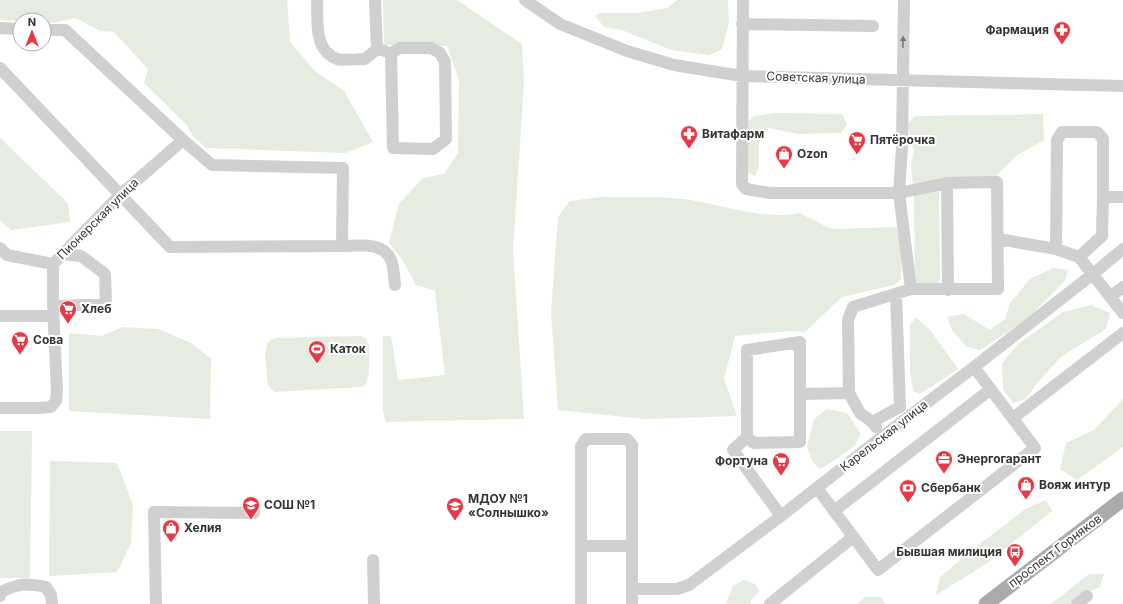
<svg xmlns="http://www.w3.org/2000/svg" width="1123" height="604" viewBox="0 0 1123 604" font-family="Inter,sans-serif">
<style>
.green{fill:#e6ecdf}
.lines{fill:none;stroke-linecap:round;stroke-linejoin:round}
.minor{stroke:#d0d0d0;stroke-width:12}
.major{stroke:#ababab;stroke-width:15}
.oneway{fill:#7a7a7a}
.labels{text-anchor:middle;stroke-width:4;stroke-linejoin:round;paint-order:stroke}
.poi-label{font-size:12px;font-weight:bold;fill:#333;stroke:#fff;text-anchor:start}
.street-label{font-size:12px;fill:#333;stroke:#fff}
</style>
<rect width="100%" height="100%" fill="#fff"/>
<path class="green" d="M0 0H287L290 42 315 71 344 91 373 142 346 153 206 148 193 136 186 124 144 83 148 69 114 32 100 31 76 18 47 24H44V20H20V21L1 20 0 19Z
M383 0H457L522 44 524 82 513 250 524 419 386 422 383 411V336H391L398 380 445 375 435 291 416 285 402 259 389 243 399 204 423 178 444 174 458 153 459 80 447 46 384 45Z
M677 0H728L729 23 722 49 709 55 671 50 622 30 604 27 595 16 601 13H636L668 8Z
M776 113 842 114 847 124 841 133 798 134 769 128 759 141V166L755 176 748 173 747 123 754 116Z
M1043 114 1044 140 1017 155 996 176 939 191 940 280 937 287H921L915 280 914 199 911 164 914 150 909 139 908 123 915 116Z
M0 138 68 203 70 222 11 230 0 220Z
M602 197C628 198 656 196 682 199 719 203 762 221 799 213L831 229 897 227 902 252 901 279 894 285 842 297 805 332 790 331 735 336 724 379 737 416 644 419 558 410 551 313 558 217 570 201Z
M1053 268 1068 270 1065 281 1026 320 980 350 967 347 952 330 947 317 964 314 990 330 1005 319 1010 303 1030 279Z
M1091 305 1110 313 1106 329 1062 356 1037 383 1026 399 1013 403 1003 389 1002 363 1018 344 1063 312Z
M916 317 930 330 958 369 920 394 913 391 910 372V325Z
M123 327 158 329 191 343 211 359 210 419 69 411V333L102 336Z
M361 336 366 339 369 346V373L366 384 362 387 274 392 268 385 265 357 267 344 271 340 276 338Z
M1123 399V447L1077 480 1060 469 1066 443 1094 430Z
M827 409 847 413 861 434 855 445 835 460 820 469 813 462 807 447 814 419Z
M0 431H32L30 578H0Z
M50 461 117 463 133 505 131 543 117 572 49 576Z
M1046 500 1052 511 986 564 936 595 940 577 967 554 1025 509Z
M1089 574H1104L1100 587 1078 597 1072 604H1050L1059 598Z
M744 580 755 584 760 591 750 601 751 604H726L733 586Z
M865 597H881L885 604H857Z"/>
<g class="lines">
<path class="minor" d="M317 0C318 20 313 50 337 59 343 61 358 59 365 59L377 49
M375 0 377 49 385 51
M525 0 560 24 627 51 674 65 742 76 1123 86
M743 0 742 184 746 189 770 193H899L947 183 997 182 998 289H911L853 307 848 320 849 393
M904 0 902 147 899 193 911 289
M742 24 873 26
M0 28 20 29
M400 48H431L440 53 445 62 446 139 433 149 393 148 391 53Z
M0 68 170 247 342 246 343 168 212 165 183 140 65 30H44
M947 183 948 290
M1123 197H1103V139L1097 132H1062L1057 140 1056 249 1079 257 1123 313
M998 239 1056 249
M342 246C358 246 383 241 391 260 394 267 394 277 395 285
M0 248 7 255 53 264
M1079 257 1102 236 1103 197
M1110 297 1123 287
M53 306 83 305H106L105 274 81 256 62 254
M0 316H53
M800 342V442L754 443 747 437V350Z
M800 394 849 393 860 413 872 422 876 427
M0 408H37L51 407 56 401 57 391 53 306V264L120 195 183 140
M1013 418 1123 333
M872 422 900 407 896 294
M747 437 733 450 781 516
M817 488 878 570 1035 448 974 367
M834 511 991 389
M581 546H632
M373 560 374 604
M632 589H677L689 585 781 516 883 436 974 367 1093 274 1123 249
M0 596 1 592C20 583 25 583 46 587L51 595 52 604
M156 604 154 512 254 513
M581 604V446L586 439H627L632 445V604
M770 604 853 537
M1077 604 1087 596"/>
<path class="major" d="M986 604 1123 499"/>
</g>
<defs><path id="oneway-solid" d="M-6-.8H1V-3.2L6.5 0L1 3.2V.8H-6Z"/></defs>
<use class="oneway" href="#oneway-solid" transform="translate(903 42) rotate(-89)"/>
<defs>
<g id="pharmacy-pin" transform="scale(0.9)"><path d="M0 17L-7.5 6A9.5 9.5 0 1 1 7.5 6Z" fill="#e63946" stroke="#fff"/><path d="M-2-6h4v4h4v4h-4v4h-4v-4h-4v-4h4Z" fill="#fff"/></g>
<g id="supermarket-pin" transform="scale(0.9)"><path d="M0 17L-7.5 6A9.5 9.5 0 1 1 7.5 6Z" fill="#e63946" stroke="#fff"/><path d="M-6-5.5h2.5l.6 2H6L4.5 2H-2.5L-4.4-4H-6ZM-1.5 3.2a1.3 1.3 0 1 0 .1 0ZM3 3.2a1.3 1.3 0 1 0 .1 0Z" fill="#fff"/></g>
<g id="shop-pin" transform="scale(0.9)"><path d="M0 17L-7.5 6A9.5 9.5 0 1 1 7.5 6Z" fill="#e63946" stroke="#fff"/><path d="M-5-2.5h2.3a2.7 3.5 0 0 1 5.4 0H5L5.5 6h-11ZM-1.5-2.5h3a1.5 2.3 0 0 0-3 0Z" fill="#fff"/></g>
<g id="stadium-pin" transform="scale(0.9)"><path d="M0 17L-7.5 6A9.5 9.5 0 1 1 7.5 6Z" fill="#e63946" stroke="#fff"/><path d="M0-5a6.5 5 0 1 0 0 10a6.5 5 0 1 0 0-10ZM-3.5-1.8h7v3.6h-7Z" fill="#fff"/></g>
<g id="office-pin" transform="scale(0.9)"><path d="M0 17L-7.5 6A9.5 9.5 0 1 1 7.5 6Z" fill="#e63946" stroke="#fff"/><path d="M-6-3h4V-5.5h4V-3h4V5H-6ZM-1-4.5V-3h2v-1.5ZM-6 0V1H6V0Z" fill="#fff"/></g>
<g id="bank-pin" transform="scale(0.9)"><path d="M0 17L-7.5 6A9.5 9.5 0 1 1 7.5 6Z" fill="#e63946" stroke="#fff"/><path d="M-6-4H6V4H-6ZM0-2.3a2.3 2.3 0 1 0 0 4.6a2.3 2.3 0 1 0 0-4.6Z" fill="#fff"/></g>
<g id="school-pin" transform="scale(0.9)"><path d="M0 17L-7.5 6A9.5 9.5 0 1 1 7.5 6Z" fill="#e63946" stroke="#fff"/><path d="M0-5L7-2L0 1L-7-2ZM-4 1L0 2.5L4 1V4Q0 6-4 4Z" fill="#fff"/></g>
<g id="bus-pin" transform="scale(0.9)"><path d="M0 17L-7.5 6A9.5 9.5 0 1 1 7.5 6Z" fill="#e63946" stroke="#fff"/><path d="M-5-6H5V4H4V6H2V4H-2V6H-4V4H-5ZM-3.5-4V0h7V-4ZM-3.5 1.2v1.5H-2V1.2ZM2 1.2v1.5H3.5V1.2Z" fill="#fff"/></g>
</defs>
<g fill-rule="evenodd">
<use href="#pharmacy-pin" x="1062" y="30"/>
<use href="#pharmacy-pin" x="689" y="134"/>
<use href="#supermarket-pin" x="857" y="140"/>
<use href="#shop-pin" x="784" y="154"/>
<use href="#supermarket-pin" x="68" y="309"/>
<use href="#supermarket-pin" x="20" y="340"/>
<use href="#stadium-pin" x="317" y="349"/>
<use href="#office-pin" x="944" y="459"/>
<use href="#supermarket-pin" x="781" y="461"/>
<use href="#shop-pin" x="1026" y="485"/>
<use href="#bank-pin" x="908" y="488"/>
<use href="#school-pin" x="251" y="505"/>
<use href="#school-pin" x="455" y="506"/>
<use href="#shop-pin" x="171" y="528"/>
<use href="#bus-pin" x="1015" y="552"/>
</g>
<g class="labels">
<g class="poi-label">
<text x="1049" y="34" text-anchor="end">Фармация</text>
<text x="702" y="138">Витафарм</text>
<text x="870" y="144">Пятёрочка</text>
<text x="797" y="158">Ozon</text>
<text x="81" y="313">Хлеб</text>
<text x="33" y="344">Сова</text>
<text x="330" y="353">Каток</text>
<text x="957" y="463">Энергогарант</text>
<text x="768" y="465" text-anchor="end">Фортуна</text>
<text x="1039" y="489">Вояж интур</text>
<text x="921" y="492">Сбербанк</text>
<text x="468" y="503">МДОУ №1<tspan x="468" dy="14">«Солнышко»</tspan></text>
<text x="264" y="509">СОШ №1</text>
<text x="184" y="532">Хелия</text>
<text x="1002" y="556" text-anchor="end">Бывшая милиция</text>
</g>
<g class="street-label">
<text transform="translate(816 78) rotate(2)" y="4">Советская улица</text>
<text transform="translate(98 219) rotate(-45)" y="4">Пионерская улица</text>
<text transform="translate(884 436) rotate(-38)" y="4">Карельская улица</text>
<text transform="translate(1055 551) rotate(-37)" y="4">проспект Горняков</text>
</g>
</g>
<g transform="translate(32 32)"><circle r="19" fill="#ffffff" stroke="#adadad"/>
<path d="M0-3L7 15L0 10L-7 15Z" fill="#e63946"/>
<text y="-6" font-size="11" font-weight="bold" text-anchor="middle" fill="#333333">N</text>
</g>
</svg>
